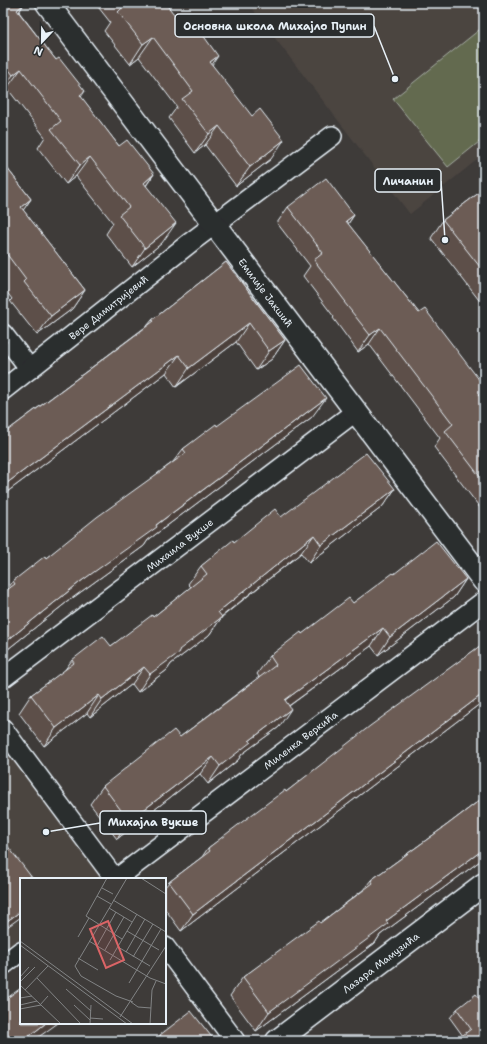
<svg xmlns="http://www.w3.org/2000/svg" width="487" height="1044" viewBox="0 0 487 1044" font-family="'Shantell Sans',sans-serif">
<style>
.built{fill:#4c4541}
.green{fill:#636a50;stroke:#a6aea4}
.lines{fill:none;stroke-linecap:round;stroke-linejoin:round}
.street-casing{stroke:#e8f1f8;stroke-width:22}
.secondary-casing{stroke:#e8f1f8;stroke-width:25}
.street{stroke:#2a2d2e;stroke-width:19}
.secondary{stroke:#2a2d2e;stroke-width:22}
.wall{fill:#5d4f48;stroke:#e8f1f8}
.shaded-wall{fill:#4c403b;stroke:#e8f1f8}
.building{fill:#6c5c54;stroke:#e8f1f8}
.labels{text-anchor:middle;stroke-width:4;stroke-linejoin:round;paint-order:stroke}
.street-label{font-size:10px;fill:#e8f1f8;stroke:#2a2d2e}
.inset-road{fill:none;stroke:#828485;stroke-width:1}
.view{fill:#db6466;fill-opacity:0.15;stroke:#db6466;stroke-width:2}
.inset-edge{fill:none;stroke:#e8f1f8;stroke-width:2}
.leader{fill:none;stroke:#e8f1f8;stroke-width:1.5}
.callout-dot{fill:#e8f1f8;stroke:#2a2d2e;stroke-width:1.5}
.callout{fill:#2a2d2e;stroke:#e8f1f8;stroke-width:1.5}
.callout-label{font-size:11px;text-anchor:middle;font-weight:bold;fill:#e8f1f8}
</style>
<rect width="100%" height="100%" fill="#3e3b39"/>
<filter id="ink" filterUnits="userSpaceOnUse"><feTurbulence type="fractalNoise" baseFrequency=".025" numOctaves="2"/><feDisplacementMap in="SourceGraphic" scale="8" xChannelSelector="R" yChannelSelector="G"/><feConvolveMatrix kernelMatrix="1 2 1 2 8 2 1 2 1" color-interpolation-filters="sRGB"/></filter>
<g filter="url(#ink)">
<path class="built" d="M248 3H484V154L410 214Z
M3 729 115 879H21V951L3 965Z"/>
<path class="green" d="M484 26V138L448 167 393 99Z"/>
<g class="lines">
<g class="street-casing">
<g id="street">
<path d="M3 334 30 369"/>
<path id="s1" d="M3 390 191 242 332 136"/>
<path id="s2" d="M3 678 355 412"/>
<path d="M3 729 115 879"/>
<path id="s3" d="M116 879 484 601"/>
<path d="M165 947 235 1041"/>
<path d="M3 965 21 951"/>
</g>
</g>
<g class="secondary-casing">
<g id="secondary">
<path id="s4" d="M47 3 484 581"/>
<path id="s5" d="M277 1041 484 884"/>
</g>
</g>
<use href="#street" class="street"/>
<use href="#secondary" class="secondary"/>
</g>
<path class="wall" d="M3 3 24 4 19 12 56 60 85 91 81 97 119 146 154 174 146 186 162 243 132 267 106 234 113 223 76 176 66 184 38 148 45 137 7 88 3 91Z
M95 3H165L212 65 271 159 236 186 205 145 195 153 169 118 177 107 139 57 130 64 104 31 110 22Z
M3 163 31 199 23 210 85 290 72 309 37 335 10 301 12 299 3 287Z
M484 189V310L481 306 482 304 431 238 443 220Z
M288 207 354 215 348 224 419 313 484 386V390L480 396 484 401V513L434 447 440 438 369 344 358 352 333 318 334 317 303 276 310 266 277 223Z
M226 262 285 340 272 359 256 370 236 342 176 387 166 373 3 495V434L148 325 152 320Z
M312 417 148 540 144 546 67 602 3 653V593L7 590 13 581 46 558 173 462 183 449 217 426Z
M395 489 382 507 309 563 301 553 222 617 209 635 171 664 167 670 138 692 132 684 90 717 87 713 44 746 19 713 31 695 64 671 72 660 111 646 153 617 191 587 188 584 201 566 234 542 281 517Z
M394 574 466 579 454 597 378 655 371 646 289 706 279 727 242 754 238 760 208 784 200 774 117 839 90 804 103 786 180 737 259 677 257 674 270 656 302 634 353 603Z
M484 643V704L482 705 481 703 181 931 165 909V887L169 882 202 857 208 848 286 792Z
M484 797V858L380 935 375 943 256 1031 230 996 243 977 320 923 363 890 371 880 447 825Z
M457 1009 484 1041 463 1036 450 1018Z
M160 1035 215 1041H156Z"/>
<path class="shaded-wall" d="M24 4 11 24 17 10Z
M153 37 139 57 130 64 143 44Z
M218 56 205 75 210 62Z
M21 69 7 88 3 91V89L13 75Z
M219 126 205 145 195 153 209 134Z
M284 140 271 159 236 186 250 167Z
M90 157 76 176 66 184 80 165Z
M154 174 140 194 144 183Z
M31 199 17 219 21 207Z
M354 215 343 231 346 221Z
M176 223 162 243 132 267 145 248Z
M85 290 72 309 37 335 51 316Z
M249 323 236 342 176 387 189 368Z
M380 328 369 344 358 352 370 335Z
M285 340 272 359 256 370 269 351Z
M179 355 166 373 3 495V486Z
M484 389V390L474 404 478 394Z
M326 398 312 417 148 540 144 546 67 602 3 653V644L80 582Z
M395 489 382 507 309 563 321 545Z
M314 535 301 553 211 625 222 617 209 635 171 664 167 670 138 692 150 674 218 612Z
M466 579 454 597 378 655 390 637Z
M383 628 371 646 272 718 285 700Z
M144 667 132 684 90 717 102 699Z
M484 693V699L481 703 181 931 193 914Z
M99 695 87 713 44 746 56 728Z
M291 709 279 727 242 754 238 760 208 784 220 766 249 741Z
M213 757 200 774 117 839 129 821Z
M484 849V858L380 935 375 943 256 1031 269 1012 386 921Z
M21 911V917L3 930V924Z
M46 1023H58L33 1041H23Z"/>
<path class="building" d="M3 3H23L24 4 17 10 56 60 59 58 85 91 80 95 119 146 127 140 154 174 144 183 176 223 145 248 119 215 129 207 90 157 80 165 51 129 61 121 21 69 13 75 3 62Z
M124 3H165L187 30 195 24 218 56 210 62 252 116 260 109 284 140 250 167 219 126 209 134 182 99 193 91 153 37 143 44 118 12 125 5Z
M3 163 31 199 21 207 85 290 51 316 24 282 26 280 3 249Z
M326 178 354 215 346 221 419 313 425 309 484 386V389L478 394 484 401V482L445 431 453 424 380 328 370 335 344 302 345 301 314 260 323 253 288 207Z
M484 189V272L443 220Z
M226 262 285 340 269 351 249 323 189 368 179 355 3 486V434L154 321 152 320Z
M3 337 7 342 3 344Z
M301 365 326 398 156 525 157 527 80 582 3 644V593L15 584 13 581 45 556 46 558 97 517 186 453 183 449 216 424 217 426Z
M366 453 395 489 321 545 314 535 218 612 222 617 179 650 180 652 150 674 144 667 102 699 99 695 56 728 31 695 74 663 72 660 103 636 111 646 152 615 153 617 207 574 201 566 233 540 234 542 275 509 281 517Z
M436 541 466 579 390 637 383 628 285 700 291 709 249 741 251 742 220 766 213 757 129 821 103 786 174 730 180 737 276 665 270 656 301 632 302 634 349 598 353 603 393 573 394 574Z
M484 643V693L193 914 169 882 210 851 208 848 242 822 285 790 286 792 370 726Z
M484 797V849L386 921 388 924 269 1012 243 977 319 921 320 923 373 883 371 880 447 825Z
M3 840 33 879H21V911L3 924Z
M21 988V1023H46L23 1041H3V1001Z
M476 994 484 1005V1041H455L471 1029 457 1009Z
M191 1011 215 1041H156L162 1037 160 1035Z"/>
</g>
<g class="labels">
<g class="street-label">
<text dy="4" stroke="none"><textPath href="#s4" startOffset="363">Емилије Јакшић</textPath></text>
<text dy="4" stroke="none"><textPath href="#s1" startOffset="134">Вере Димитријевић</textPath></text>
<text dy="4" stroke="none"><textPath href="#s2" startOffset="221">Михаила Вукше</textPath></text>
<text dy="4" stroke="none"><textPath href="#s3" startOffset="231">Миленка Веркића</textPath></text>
<text dy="4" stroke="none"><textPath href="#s5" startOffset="130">Лазара Мамузића</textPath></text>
</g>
</g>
<g transform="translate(20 878)">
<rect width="146" height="146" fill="#3e3b39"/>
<path class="inset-road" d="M87 0 66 38 102 61M107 0 55 88 61 98 96 118 113 124M121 0 146 16M82 10 93 16M77 18 91 26M93 22 146 54M89 30 112 44M107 53 139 72M58 59 69 40M0 63 113 146M69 63 130 100 146 106M0 67 107 146M77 68 96 34M98 69 130 88M85 72 104 39M106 74 125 41M113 79 133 46M58 80 78 92M90 82 117 36M0 99 9 89M17 100 61 146M0 104 15 89M109 105 141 51M0 107 41 146M46 111 71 133M5 112 28 88M0 120 12 118M111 124 118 129 131 130M0 127 17 123M20 127 28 118M54 127 70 142M0 131 21 127M100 139 146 68M70 140 83 141M70 146 71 127M130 146 132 112 136 103"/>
<path class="view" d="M88 43 104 82 86 90 70 51Z"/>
<rect width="146" height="146" class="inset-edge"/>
</g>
<path class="leader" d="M395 79L374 26M445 240L441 181M46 832L100 823"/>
<g class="callout-dot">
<circle cx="395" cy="79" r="4"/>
<circle cx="445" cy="240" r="4"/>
<circle cx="46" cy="832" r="4"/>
</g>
<g class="callout">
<rect x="175" y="14" width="199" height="23" rx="4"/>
<rect x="375" y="169" width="66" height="23" rx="4"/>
<rect x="100" y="811" width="106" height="23" rx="4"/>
</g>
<g class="callout-label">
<text x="275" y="30">Основна школа Михајло Пупин</text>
<text x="408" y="185">Личанин</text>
<text x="153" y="826">Михајла Вукше</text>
</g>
<rect width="487" height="1044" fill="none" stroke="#2a2d2e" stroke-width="16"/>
<rect x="8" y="8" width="471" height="1028" fill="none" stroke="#e8f1f8" stroke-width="1.5" filter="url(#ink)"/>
<g transform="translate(42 42) rotate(202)" stroke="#2a2d2e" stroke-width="3" paint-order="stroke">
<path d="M0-3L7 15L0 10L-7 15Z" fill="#e8f1f8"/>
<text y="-6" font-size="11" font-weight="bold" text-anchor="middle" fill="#e8f1f8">N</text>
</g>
</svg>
